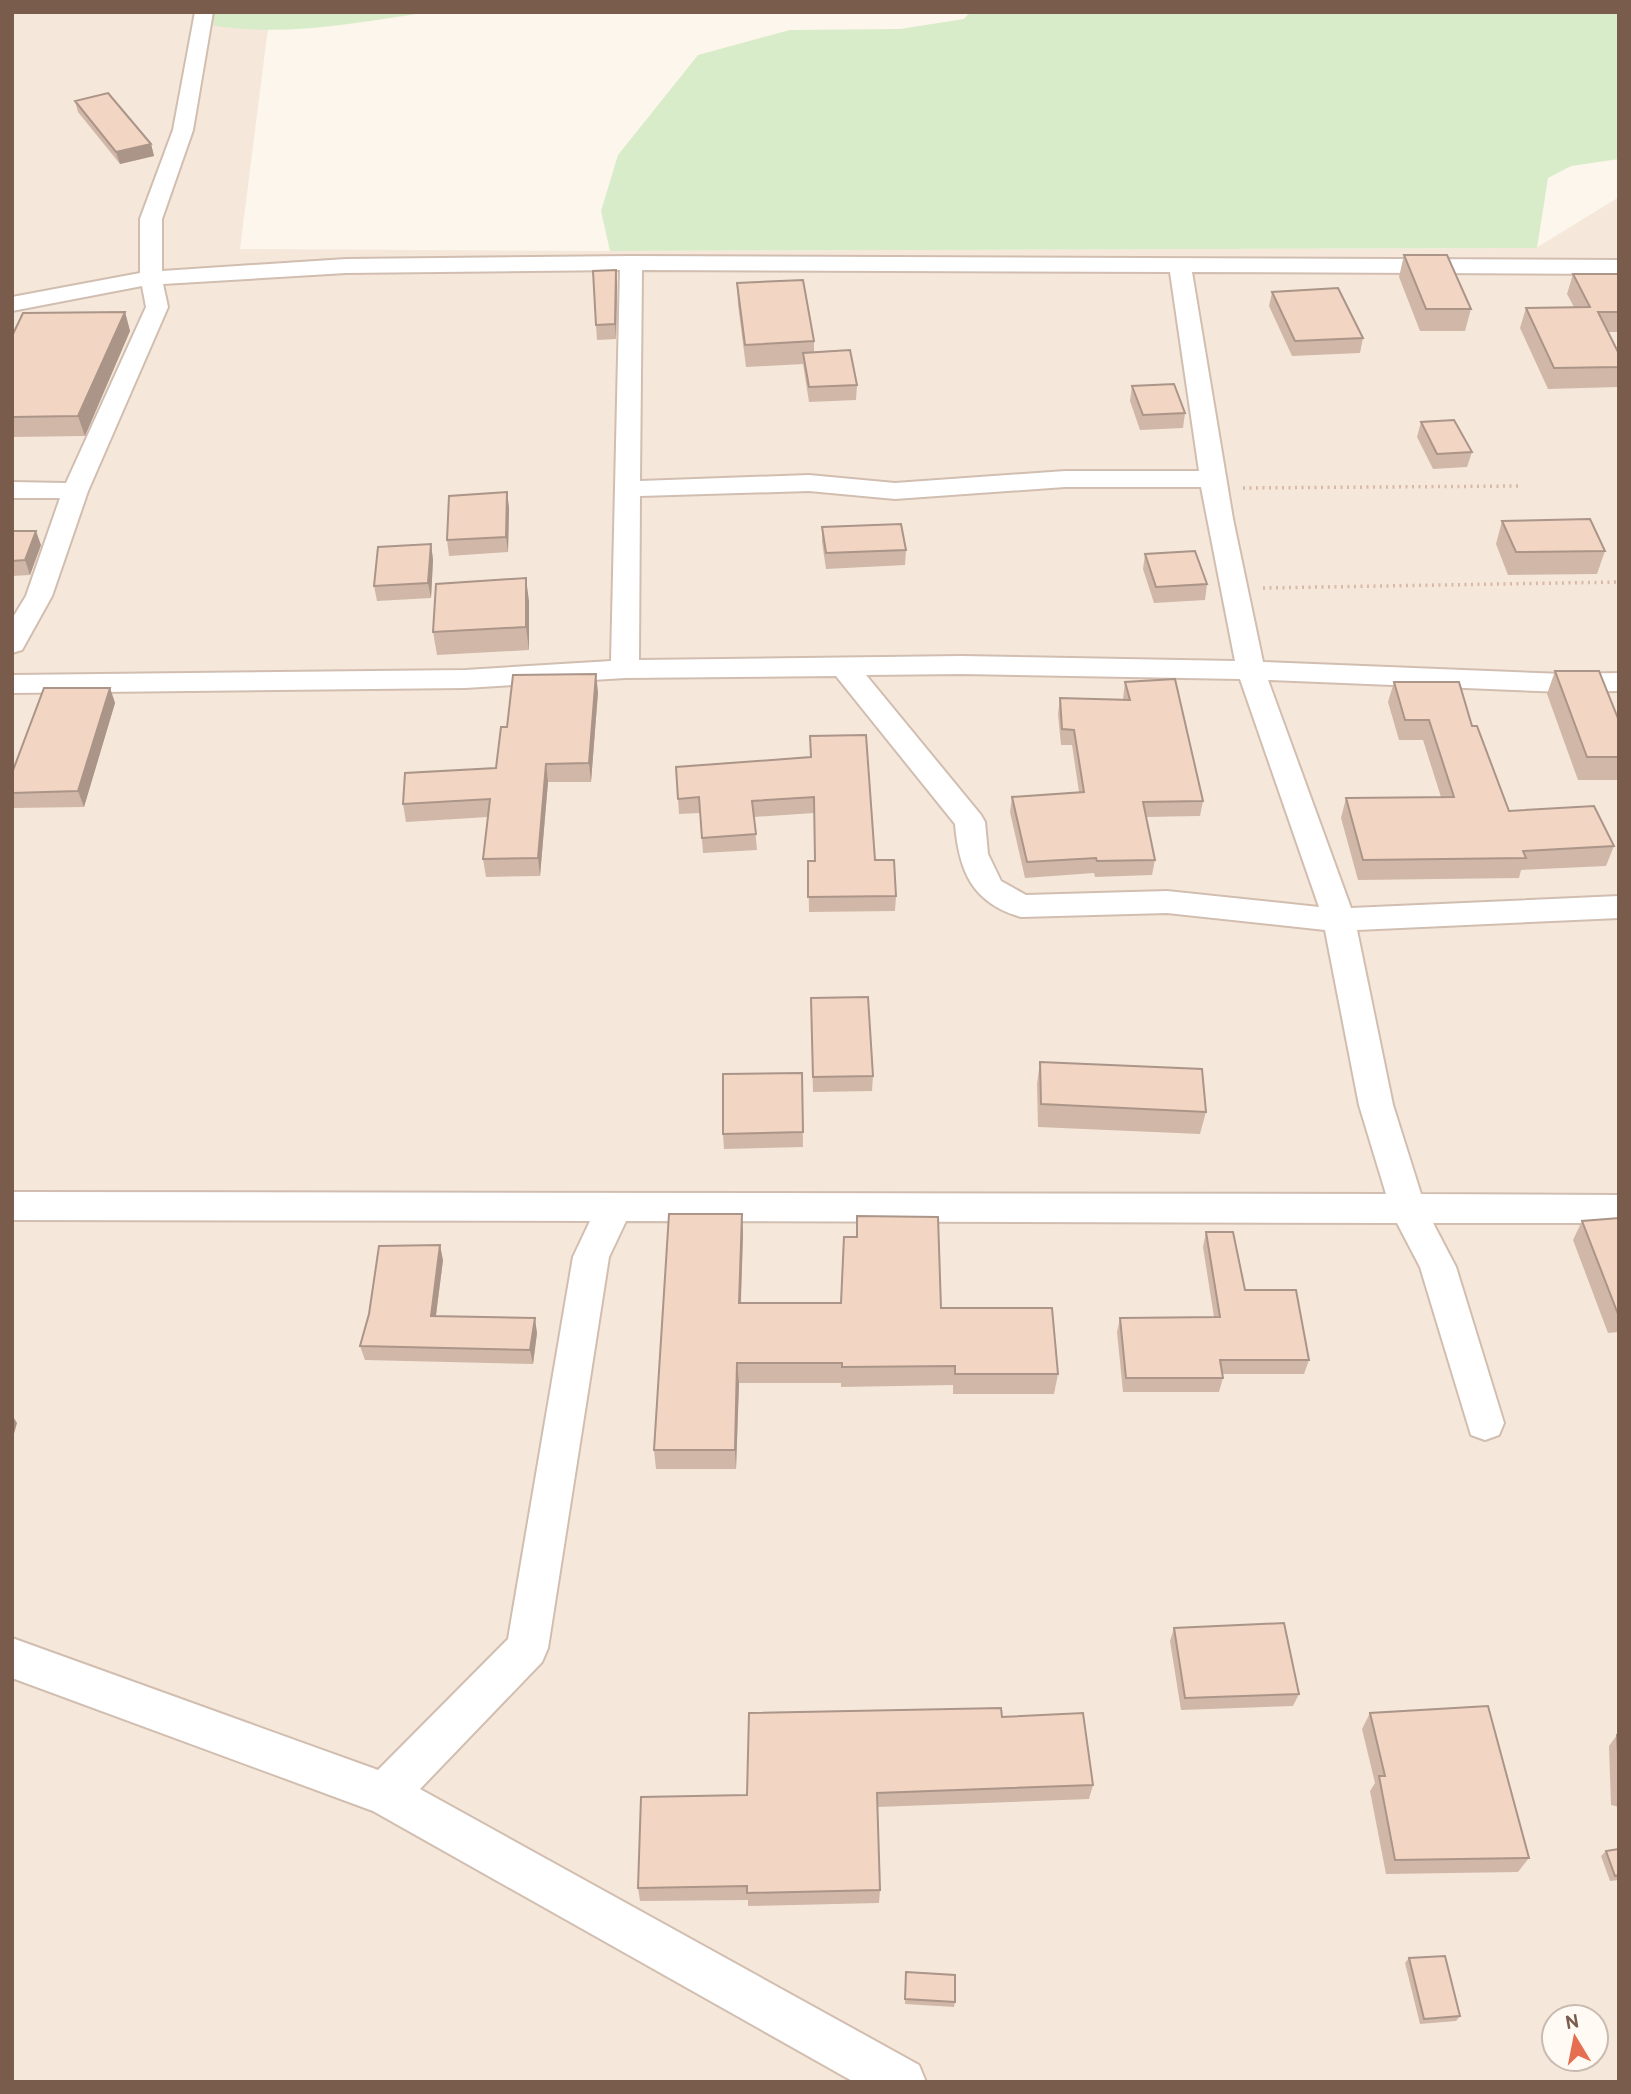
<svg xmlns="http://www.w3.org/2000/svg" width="1631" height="2094" viewBox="0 0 1631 2094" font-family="Overpass,sans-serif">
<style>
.residential{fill:#f5e8da;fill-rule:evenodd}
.green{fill:#d8ecc9}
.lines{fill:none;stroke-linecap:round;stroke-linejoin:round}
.minor-casing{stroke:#d1beb0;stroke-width:4}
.path{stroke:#d9b8a5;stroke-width:3.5;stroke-dasharray:2 4.5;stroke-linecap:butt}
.minor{fill:#fff;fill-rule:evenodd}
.wall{fill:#d1b7a8}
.shaded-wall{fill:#aa9588}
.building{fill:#f3d5c3;stroke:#aa9588;stroke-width:2}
</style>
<rect width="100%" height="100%" fill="#fdf6ec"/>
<path class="residential" d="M12 12H270L240 249 610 251 1536 248 1619 197V2082H12ZM1554 2017H1596V2059H1554Z"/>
<path class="green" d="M193 12H430C353 23 272 40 195 22Z
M970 12H1619V159L1571 166 1548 178 1537 248 610 251 601 211 618 155 698 55 790 30 900 29 964 19Z"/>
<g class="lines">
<g class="minor-casing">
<path id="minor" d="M195 12H213L193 130 162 219V271L346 259 631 256 1619 260V274L1192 272 1233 519 1263 662 1564 674 1619 673V691L1564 692 1268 680 1351 908 1619 896V918L1357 930 1393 1105 1421 1194 1619 1195V1223H1433L1456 1267 1504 1423 1499 1435 1485 1440 1471 1435 1420 1267 1397 1223 626 1221 609 1257 548 1648 542 1662 420 1789 919 2065 926 2082H854L373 1811 12 1678V1638L378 1770 508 1639 573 1257 590 1221 12 1220V1192L1386 1194 1359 1105 1325 930 1167 913 1021 917C972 903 959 871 955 824L836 676 625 678 465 688 12 693V675L465 670 611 661 620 270 346 273 163 284 168 307 88 491 52 596 22 650 12 653V619L26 596 60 498H12V482L66 483 146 307 142 286 12 311V297L140 273V219L173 130ZM642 270 1170 272 1199 471H1065L895 483 809 475 640 481ZM1065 487H1201L1235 661 962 656 639 660 640 496 809 491 895 499ZM962 674 1240 679 1319 907 1167 891 1026 895 1001 881 988 854 985 822 981 815 866 675Z"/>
</g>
<path class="path" d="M1243 488 1519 486
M1263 588 1619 582"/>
<use href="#minor" class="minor"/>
</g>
<path class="wall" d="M75 101 151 144 154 156 120 164 78 112Z
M1404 255 1471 309 1465 331H1420L1399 277Z
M1573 274H1619V332H1608L1619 354 1618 387 1548 389 1520 328 1526 308 1574 307 1567 294Z
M737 283 814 341V352L857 385 856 400 809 402 803 364 746 367 738 305Z
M617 284 616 339 597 340 596 325Z
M1272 292 1363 338 1360 353 1292 356 1269 306Z
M125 312 130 331 85 436 12 437V336Z
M1132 386 1185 413 1183 428 1140 430 1130 401Z
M1421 422 1472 452 1467 467 1433 469 1417 437Z
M507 492 509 508 508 552 449 556 447 540Z
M1502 521 1605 551 1597 574 1508 575 1496 544Z
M822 527 906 550 905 565 826 569 822 542Z
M12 531 41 545 30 575 12 576Z
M431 544 433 560 431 598 377 601 374 586Z
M1145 554 1207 584 1205 600 1154 603 1143 569Z
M529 601V650L437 655 433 632Z
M1555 671 1619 721V780H1578L1547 694Z
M1125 682 1203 801 1200 816 1146 817 1155 860 1152 875 1095 877 1094 873 1025 878 1010 812 1012 797 1079 792 1072 745H1061L1058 714 1060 698 1123 699Z
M1394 682 1472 726 1509 811 1614 846 1606 866 1521 870 1519 878 1358 880 1341 818 1346 798 1441 797 1423 740H1399L1388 702Z
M110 688 115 703 84 807 12 808V773Z
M598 692 591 782H548L540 876 486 877 483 859 488 817 406 822 403 804 496 768 507 727Z
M810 736 875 860 896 896 895 911 809 912 808 861H814V813L754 817 757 850 703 853 700 813 679 814 676 767 811 757Z
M811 1013 873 1076 872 1091 813 1092Z
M1040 1062 1206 1112 1200 1134 1038 1127 1037 1084Z
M802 1073 803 1147 724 1149 723 1134Z
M857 1216 941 1308 1058 1374 1054 1394H953V1385L841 1387V1383H739L736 1469H656L654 1450 743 1234 741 1303H841L856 1237Z
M1619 1218V1332L1608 1333 1573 1240 1582 1221Z
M1206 1232 1245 1290 1309 1360 1304 1374H1222L1223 1378 1219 1392H1123L1117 1332 1120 1318 1214 1317 1203 1247Z
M443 1260 436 1316 537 1333 533 1364 365 1360 360 1346Z
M1174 1628 1299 1694 1293 1706 1181 1710 1170 1641Z
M1370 1713 1529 1858 1518 1872 1386 1874 1370 1791 1375 1783 1362 1729Z
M1002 1717 1093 1785 1089 1799 877 1807 880 1890 879 1903 748 1906V1900L640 1901 638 1888 747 1795Z
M1617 1735H1619V1807L1611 1805 1609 1746Z
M1619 1849V1880L1610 1881 1601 1856 1606 1851Z
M1409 1958 1460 2016 1456 2021 1420 2024 1405 1963Z
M906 1972 955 2002 954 2007 905 2004Z"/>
<path class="shaded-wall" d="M151 144 154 156 120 164 116 152Z
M616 270 617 284 616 339 615 324Z
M125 312 130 331 85 436 78 416Z
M507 492 509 508 508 552 506 537Z
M36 531 41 545 30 575 25 560Z
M431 544 433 560 431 598 428 583Z
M526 578 529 601V650L526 627Z
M596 674 598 692 591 782 589 763Z
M110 688 115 703 84 807 78 791Z
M546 764 548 782 540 876 538 858Z
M742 1214 743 1234 740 1323 739 1303Z
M440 1245 443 1260 434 1330 431 1316Z
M535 1318 537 1333 533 1364 530 1350Z
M737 1363 739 1383 736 1469 735 1450Z
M12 1415 17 1423 12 1441Z"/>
<path class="building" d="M108 93 151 144 116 152 75 101Z
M1404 255H1447L1471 309H1426Z
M616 270 615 324 596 325 593 271Z
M1573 274H1619V312H1598L1619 354V367L1554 368 1526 308 1590 307Z
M803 280 814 341 745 345 737 283Z
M1338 288 1363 338 1295 341 1272 292Z
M125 312 78 416 12 417V336L23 313Z
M850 350 857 385 809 387 803 353Z
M1174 384 1185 413 1143 415 1132 386Z
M1454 420 1472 452 1437 454 1421 422Z
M507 492 506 537 447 540 449 496Z
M1590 519 1605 551 1516 552 1502 521Z
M901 524 906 550 826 553 822 527Z
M12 531H36L25 560 12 561Z
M431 544 428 583 374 586 378 547Z
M1195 551 1207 584 1156 587 1145 554Z
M526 578V627L433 632 436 584Z
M1555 671H1599L1619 721V757H1587Z
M596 674 589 763 546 764 538 858 483 859 490 799 403 804 405 773 496 768 501 727H507L513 675Z
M1175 679 1203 801 1143 802 1155 860 1097 861 1096 858 1027 862 1012 797 1084 792 1074 730 1062 729 1060 698 1130 700 1125 682Z
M1394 682H1459L1472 726H1477L1509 811 1594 806 1614 846 1523 851 1526 858 1363 860 1346 798 1454 797 1429 720H1405Z
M44 688H110L78 791 12 793V773Z
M866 735 875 860H894L896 896 808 897V861H815L814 797 752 801 756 834 702 838 699 797 678 799 676 767 811 757 810 736Z
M868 997 873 1076 813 1077 811 998Z
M1040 1062 1202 1069 1206 1112 1041 1104Z
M802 1073 803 1132 723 1134V1074Z
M669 1214H742L739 1303H841L844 1237H857V1216L938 1217 941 1308H1052L1058 1374H955V1366L842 1367V1363H737L735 1450H654Z
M1619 1218V1314H1618L1582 1221Z
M1206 1232H1233L1245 1290H1296L1309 1360H1220L1223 1378H1126L1120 1318 1220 1317Z
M440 1245 431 1316 535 1318 530 1350 360 1346 369 1314 379 1246Z
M1284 1623 1299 1694 1185 1698 1174 1628Z
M1488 1706 1529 1858 1395 1860 1379 1776H1385L1370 1713Z
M1001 1708 1002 1717 1083 1713 1093 1785 877 1793 880 1890 747 1893V1886L638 1888 641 1797 747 1795 749 1713Z
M1617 1735H1619V1774Z
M1619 1849V1875L1615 1876 1606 1851Z
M1445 1956 1460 2016 1424 2019 1409 1958Z
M906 1972 955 1975V2002L905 1999Z"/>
<rect width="1631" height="2094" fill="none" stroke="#7a5c4d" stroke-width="28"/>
<g transform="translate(1575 2038) rotate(350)"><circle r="33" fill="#fffaf3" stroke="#cabbb1" stroke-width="2"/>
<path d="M0-5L12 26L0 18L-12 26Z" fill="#e76f51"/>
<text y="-10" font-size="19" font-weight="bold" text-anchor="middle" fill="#7a5c4d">N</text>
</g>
</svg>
